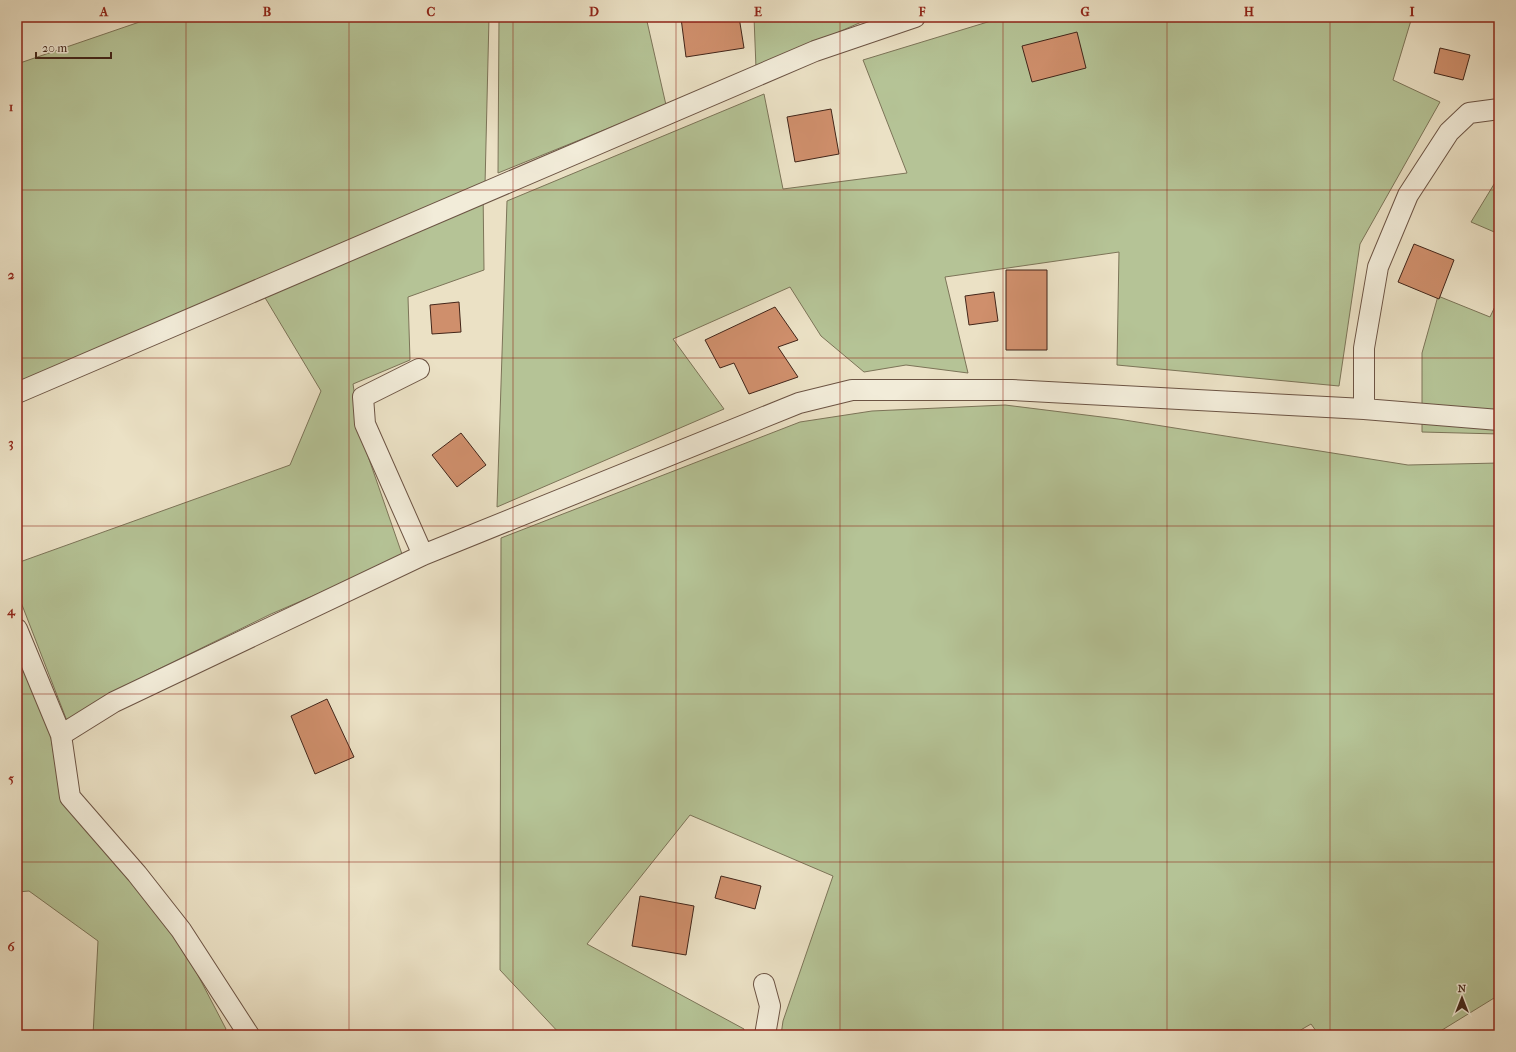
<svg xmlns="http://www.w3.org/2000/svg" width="1516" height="1052" viewBox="0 0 1516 1052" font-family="'IM FELL French Canon',serif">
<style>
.green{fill:#b5c396;stroke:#7c7458}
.building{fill:#cf8f6c;stroke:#422519}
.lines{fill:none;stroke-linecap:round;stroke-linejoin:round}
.street-casing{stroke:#6c5444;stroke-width:22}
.street{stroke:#f2ecd9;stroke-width:20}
.grid{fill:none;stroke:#8f2418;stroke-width:1;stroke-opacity:0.55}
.neatline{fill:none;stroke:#8f2418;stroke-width:1.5}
.grid-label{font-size:13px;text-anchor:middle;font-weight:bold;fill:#8f2418}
</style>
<rect width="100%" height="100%" fill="#ebe1c5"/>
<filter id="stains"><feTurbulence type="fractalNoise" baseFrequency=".005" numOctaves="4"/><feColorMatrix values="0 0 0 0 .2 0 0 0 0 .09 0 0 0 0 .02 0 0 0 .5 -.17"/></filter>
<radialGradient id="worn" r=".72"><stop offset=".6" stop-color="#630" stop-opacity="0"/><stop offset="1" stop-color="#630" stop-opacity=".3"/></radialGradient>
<path class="green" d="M154 17H489L485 185 483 187 484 270 408 297 410 360 353 384 361 436 403 557 271 614 118 689 67 721 17 592V563L290 465 321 391 255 281 17 384V64Z
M499 17H646L666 105 498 173Z
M754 17H873L756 68Z
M1004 17H1412L1393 80 1440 102 1360 244 1339 386 1117 365 1119 252 945 277 968 373 906 365 864 372 821 336 790 287 673 339 724 409 497 507 507 201 764 94 783 189 907 173 863 60Z
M1499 176V234L1471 222Z
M1438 296 1490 317 1499 298V434L1422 432V353Z
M1005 405 1118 419 1408 465 1499 463V995L1434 1035H1319L1311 1024 1292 1035H781L783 1021 833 876 690 815 587 944 744 1029 743 1035H561L500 970 501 538 800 422 872 411Z
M17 654 50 732 61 798 176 933 226 1029 220 1035H93L98 941 29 891 17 892Z"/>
<path class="building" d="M690 17H739L744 48 686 57 681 18Z
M1077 32 1086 68 1032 82 1022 46Z
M1440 48 1470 55 1463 80 1434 73Z
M831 109 839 154 795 162 787 117Z
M1414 244 1454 260 1439 299 1398 282Z
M1006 270H1047V350H1006Z
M994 292 998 321 969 325 965 296Z
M459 302 461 332 432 334 430 305Z
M775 307 798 340 778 347 798 377 749 394 734 363 720 368 705 340Z
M461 433 486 465 457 487 432 455Z
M327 699 354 757 315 774 291 716Z
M721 876 761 886 755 909 715 898Z
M640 896 694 906 686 955 632 946Z"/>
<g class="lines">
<g class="street-casing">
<path id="street" d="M419 369 363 397 365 424 423 555
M17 393 815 51 915 17
M1364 409V348L1378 267 1408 195 1449 132 1469 113 1499 109
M17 629 61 735 70 797 137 874 181 930 249 1035
M61 735 114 702 423 555 799 403 852 390H1012L1364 409 1499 420
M764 984 770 1006 765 1035"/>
</g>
<use href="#street" class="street"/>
</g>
<path class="grid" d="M186 17V1035M349 17V1035M513 17V1035M676 17V1035M840 17V1035M1003 17V1035M1167 17V1035M1330 17V1035M17 190H1499M17 358H1499M17 526H1499M17 694H1499M17 862H1499"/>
<rect width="1516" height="1052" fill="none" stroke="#ebe1c5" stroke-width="44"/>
<g transform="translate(1462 998)" stroke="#f2ecd9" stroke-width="3" paint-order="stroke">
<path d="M0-3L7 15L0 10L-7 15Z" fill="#422519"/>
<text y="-6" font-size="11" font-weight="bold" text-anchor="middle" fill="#422519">N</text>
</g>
<path d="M36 52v6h75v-6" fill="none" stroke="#422519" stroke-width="2"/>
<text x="42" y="52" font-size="12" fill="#422519" stroke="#f2ecd9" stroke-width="3" paint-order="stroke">20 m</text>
<rect x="22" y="22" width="1472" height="1008" class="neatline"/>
<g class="grid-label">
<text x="104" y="16">A</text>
<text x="267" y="16">B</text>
<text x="431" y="16">C</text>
<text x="594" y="16">D</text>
<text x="758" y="16">E</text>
<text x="922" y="16">F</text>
<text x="1085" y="16">G</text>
<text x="1249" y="16">H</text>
<text x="1412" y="16">I</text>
<text x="11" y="111">1</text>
<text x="11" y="279">2</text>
<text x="11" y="447">3</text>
<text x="11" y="615">4</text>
<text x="11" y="783">5</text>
<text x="11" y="951">6</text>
</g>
<rect width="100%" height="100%" filter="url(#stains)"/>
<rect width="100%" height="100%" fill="url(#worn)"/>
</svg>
